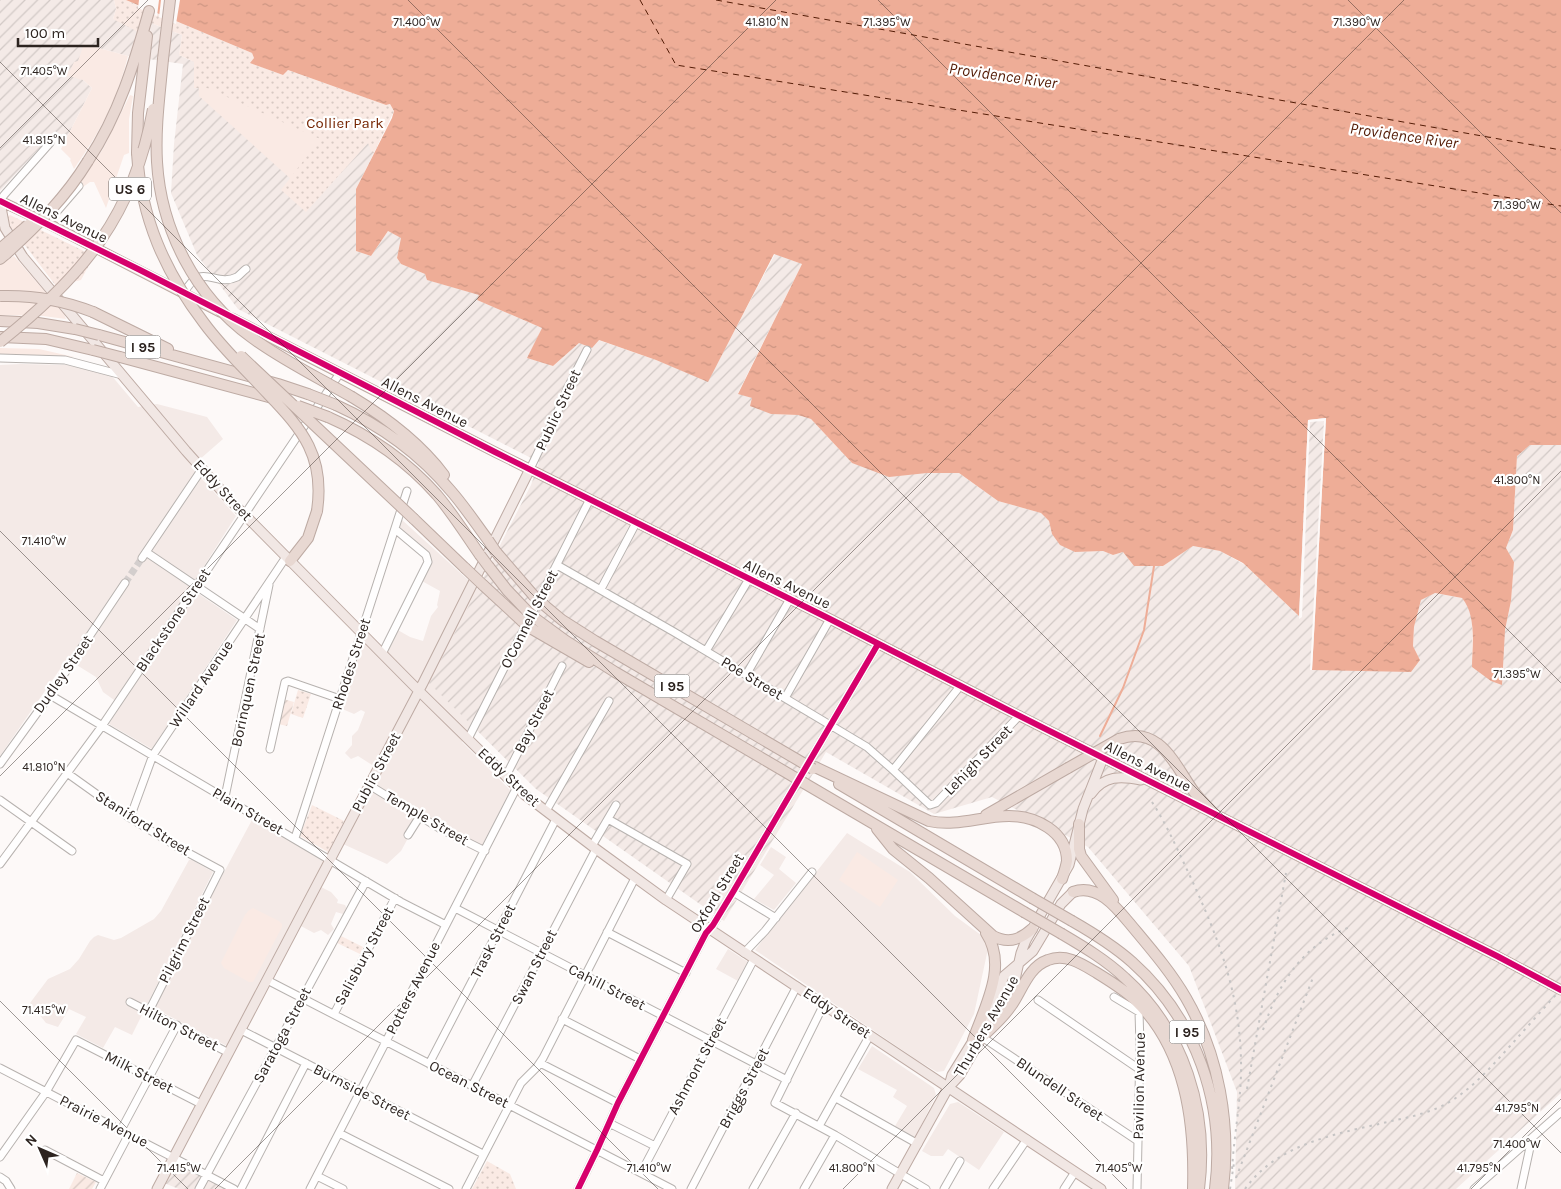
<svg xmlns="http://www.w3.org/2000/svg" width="1561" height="1189" viewBox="0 0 1561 1189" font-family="Karla,sans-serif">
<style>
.built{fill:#f4eae7}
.industrial{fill:url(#industrial-furrows)}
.grass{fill:#faeae4}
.park{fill:url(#park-dots)}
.garden{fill:url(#garden-furrows)}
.water{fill:url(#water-ripples)}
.pier{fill:#fdf9f8}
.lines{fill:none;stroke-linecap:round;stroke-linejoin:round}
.stream{stroke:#eead97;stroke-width:2}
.ferry{stroke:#541c06;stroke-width:1;stroke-dasharray:6 5;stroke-linecap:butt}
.minor-tunnel{stroke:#d3cecd;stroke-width:7;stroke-dasharray:7 3.5;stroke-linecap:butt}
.minor-casing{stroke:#b7b2af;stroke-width:9}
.major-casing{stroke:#bdaaa3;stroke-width:11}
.highway-casing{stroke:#bdaaa3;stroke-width:12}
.minor{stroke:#fffefe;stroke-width:7}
.major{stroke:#f1e7e4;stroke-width:9}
.highway{stroke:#e8d8d2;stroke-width:10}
.rail{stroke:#c6c4c4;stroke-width:2;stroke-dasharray:2.5 5;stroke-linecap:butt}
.highway-bridge-casing{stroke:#bdaaa3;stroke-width:12;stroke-linecap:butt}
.highway-bridge{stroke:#e8d8d2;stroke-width:10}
.cycleway-casing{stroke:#fff;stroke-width:9}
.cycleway{stroke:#d6006c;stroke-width:6}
.ticks{fill:none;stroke:#2d2420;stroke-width:1;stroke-opacity:0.45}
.labels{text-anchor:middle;stroke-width:4.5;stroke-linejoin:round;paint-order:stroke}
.shield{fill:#fff;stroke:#6c6663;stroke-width:1}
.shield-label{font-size:14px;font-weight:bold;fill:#2d2420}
.park-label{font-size:15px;fill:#752502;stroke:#fff}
.street-label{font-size:15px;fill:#2d2420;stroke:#fff}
.water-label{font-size:16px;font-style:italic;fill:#541c06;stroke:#fff}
.ticks-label{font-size:12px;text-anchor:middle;fill:#2d2420;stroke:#fff;stroke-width:4.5;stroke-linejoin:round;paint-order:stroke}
</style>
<defs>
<pattern id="industrial-furrows" width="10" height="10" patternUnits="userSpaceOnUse" patternTransform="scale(1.25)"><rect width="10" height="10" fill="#f4eae7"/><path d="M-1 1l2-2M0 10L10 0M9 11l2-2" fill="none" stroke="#d2c9c6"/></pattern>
<pattern id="park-dots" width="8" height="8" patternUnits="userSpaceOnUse" patternTransform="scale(1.25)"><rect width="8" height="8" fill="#faeae4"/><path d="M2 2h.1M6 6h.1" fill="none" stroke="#d7c9c3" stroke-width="1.8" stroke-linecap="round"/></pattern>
<pattern id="garden-furrows" width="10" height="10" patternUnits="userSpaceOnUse" patternTransform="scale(1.25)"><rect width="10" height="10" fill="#faeae4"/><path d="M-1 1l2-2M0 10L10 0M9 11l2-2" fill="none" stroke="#d7c9c3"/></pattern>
<pattern id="water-ripples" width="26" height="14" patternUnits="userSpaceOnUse" patternTransform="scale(1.25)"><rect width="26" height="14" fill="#eead97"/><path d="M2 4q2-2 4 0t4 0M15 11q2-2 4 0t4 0" fill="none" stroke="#cc9582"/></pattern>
</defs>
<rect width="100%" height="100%" fill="#fdf9f8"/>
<path class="built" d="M21 364 67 365 111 375 138 407 157 404 207 417 223 439 191 467 236 516 190 588 237 620 152 749 109 724 121 705 103 692 96 677 67 659 0 756V365Z
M401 519 521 628 462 742 511 791 496 819 503 823 487 851 419 818 401 851 387 864 343 844 380 770 358 756 351 759 345 753 352 745V736L358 730 365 712 361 710 354 714 340 708 362 634 381 653 396 629 410 637 423 641 431 616 438 607 437 605 440 591 420 580 428 561 397 532Z
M253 818 324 861 227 1046 152 1007Z
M847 833 910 872 955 916 981 935 989 944 974 1014 944 1071 937 1072 917 1060 755 950Z
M771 847 786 857 779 869 796 883 774 910 754 899 774 875 760 865Z
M189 860H192L213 872 132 1035 115 1027 103 1048 76 1034 86 1017 69 1009 58 1027 46 1023 30 1003 48 979 70 969 79 959 90 941 94 937 98 935 114 940 121 938 154 919 161 911Z
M319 886 331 892 338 900 337 903 345 905 347 909 343 914 336 912 331 924 334 929 328 935 321 930 314 933 299 925Z
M728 949 748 962 738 981 716 969Z
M872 1046 934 1088 936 1095 915 1138 895 1126 907 1106 893 1097 897 1090 858 1069Z
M958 1102 1004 1132 979 1170 948 1149 943 1156H931L922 1151 950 1104Z"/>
<path class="industrial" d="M0 0H114L116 9 113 19 143 20 182 35 179 55 194 62 199 89 369 143 373 155 356 189V251L371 256 388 231 402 238 397 258 401 264 425 274 428 280 480 295 477 300 542 328 528 358 553 366 579 343 598 340 656 360 708 381 775 254 802 264 738 393 752 398 771 414 798 415 811 419 852 463 927 473H959L998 501 1041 513 1049 521 1052 534 1075 552 1103 551 1113 555 1123 552 1134 566H1163L1193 546 1220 551 1245 565 1299 616 1308 420 1326 418 1312 670 1420 660 1413 646 1414 627 1421 600 1434 593 1462 598 1469 606 1472 622V667L1505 630 1511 601 1514 562 1506 548 1513 530 1517 456 1530 445H1561V1093L1456 1189H1235L1237 1092 1189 966 1088 847 992 797 934 814 826 752 724 921 536 789 429 683 531 485 539 462 238 309 197 255 171 193 174 144 183 64 128 56 84 44 83 80 92 88 67 137 65 140 55 131 0 191Z
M174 1160 235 1189H179L164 1183Z"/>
<path class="grass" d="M84 44 128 56C117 100 100 132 74 169L70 160 71 159 61 149 92 88 83 80 65 75 66 70 70 71 74 62 78 61Z
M198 67 336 124 292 180 199 96Z
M130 95 133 96 129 119V153L124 155 106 208 94 182H90L83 187 81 181 103 149Z
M14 256 64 314 66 319 43 316 0 315V265Z
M0 348 39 349 74 357 0 356Z
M857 852 898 880 880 907 839 880Z
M253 908 279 921 282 924V927L253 982H249L224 968 221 963 245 915 248 911Z"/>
<path class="park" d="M114 0H126L252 53 254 58 251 63 283 75 288 70 386 105 390 104 394 111 373 155 368 143 306 212 281 190 320 139 207 88H194V62L179 55 182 35 143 20 138 32 113 19 116 9Z
M10 215 94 256 81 280 56 286 11 227 7 217Z
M298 690 311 694 303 718 291 714Z
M312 805 344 821 328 852 300 836Z
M339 935 363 947 360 954 335 942Z
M487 1161 510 1174 516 1189H472Z"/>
<path class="garden" d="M283 699 294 702 287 726 278 724Z
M77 1173 96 1182 92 1189H69Z"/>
<path class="water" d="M126 0H1561V445H1530L1517 456 1513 530 1506 548 1514 562 1511 601 1505 630 1502 685 1491 681 1472 667C1472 645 1477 616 1462 598L1435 593 1421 600 1414 627 1413 646 1420 660 1411 672 1312 670 1326 418 1308 420 1299 616 1243 563 1220 551 1193 546 1163 566H1134L1123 552 1113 555 1103 551 1075 552 1060 545 1052 534 1049 521 1041 513 998 501 959 473H927L889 477 852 463 811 419 798 415 771 414 750 406 752 398 738 394 802 264 774 254 708 382 656 360 599 340 592 348 579 343 553 366 527 358 542 328 477 300 479 295 427 280 425 274 401 264 397 258 401 238 388 231 371 256 356 251V189L392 118 394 111 390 104 386 105 288 70 283 75 250 63 254 58 252 53Z"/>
<path class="pier" d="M139 0H159L157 16 138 8Z
M161 0H180L176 24 159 17Z
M1326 418 1312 670H1310L1324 421 1310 422 1302 617 1299 619 1308 420Z"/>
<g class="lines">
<path class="stream" d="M1100 736 1123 688 1144 630 1154 566"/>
<path class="ferry" d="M640 0 676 65 1561 206
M716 0 1561 150"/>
<path class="minor-tunnel" d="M125 583 142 558"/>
<g class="minor-casing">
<path id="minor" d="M0 201 4 195 50 143
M47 223 79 186
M184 293C202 260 214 288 237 277 240 275 243 271 246 269
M0 358 65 360 122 375
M530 469 563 400 567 389 587 350
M146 552 260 629
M142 558 202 469
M557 565 674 632 867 747 893 770 930 805 936 803 1020 715
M601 589 636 523
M706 651 749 579
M382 654 428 562 426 555 395 529
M746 675 790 599
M50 695 401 902 446 925
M785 698 830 619
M468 739 590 499
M270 749 285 682 288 681 340 699
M0 764 50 695 125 583
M893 770 961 685
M67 773 130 818 181 849 220 870 149 1011
M506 776 562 666
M369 785 439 828 485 851
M225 797 269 585
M0 800 72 851
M546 811 609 701
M130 818 153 755 286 557
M608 819 687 864 666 900
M408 835 420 816
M295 838 407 491
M592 846 616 805
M0 864 102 726 340 373
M733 892 776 918
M455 908 787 1080
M607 932 686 973
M744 953 765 931 812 872
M267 980 672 1189
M1114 997 1139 1012 1140 1045 1137 1189
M1038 1000 1139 1069
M130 1002 229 1053
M824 1004 775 1103 835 1135 926 1189
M334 1014 395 898
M562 1019 640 1059
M241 1030 483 1154
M982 1037 1138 1141
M540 1063 618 1103
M429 1064 556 819
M0 1068 234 1189
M472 1086 596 849
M836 1098 918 1144
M609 1123 655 1146
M819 1126 870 1035
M121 1130 177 1025
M339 1133 449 1189
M45 1150 104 1181
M0 1157 46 1092 76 1040 201 1104
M641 1173 754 959
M317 1176 343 1189
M0 1177 6 1181 11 1189
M100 1189 129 1134
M199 1189 366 881
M241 1189 306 1063
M310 1189 517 787
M466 1189 521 1083 537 1067 543 1058 635 878
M578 1189 597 1150 618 1103 706 933 713 925 733 892 878 644
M691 1189 797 986
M753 1189 796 1113
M804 1189 835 1135
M944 1189 960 1161
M993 1189 1027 1139
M1064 1189 1075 1172
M1474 1189 1561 1112
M1521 1189 1532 1138"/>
</g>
<g class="major-casing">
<path id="major" d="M0 201 47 223 220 312
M0 202 5 228 23 257 186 451 229 499 419 691 525 795 596 849 666 900 1101 1189
M232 318 495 452 830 619 1004 708 1497 956 1561 990
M1091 794C1104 775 1121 776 1141 780
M987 1018 1004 976 1033 951 1061 904 1073 892
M949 1086 952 1075 976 1036
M157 1189 423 683 530 469
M892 1189 948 1088 960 1075 1015 980 1021 953 1026 940 1069 865 1083 809 1103 758"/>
</g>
<g class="highway-casing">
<path id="highway" d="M163 59 170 0
M137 153 138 113 147 36
M88 161C119 114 134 64 149 11
M0 259 6 254
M93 312 168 349
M0 321 38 323 75 329
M99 335 278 384 308 394
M1 337 46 339 93 350
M120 357 276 399
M352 397C387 418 420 443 444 475
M336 405C380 425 420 454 451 491 465 507 476 524 488 540
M328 417C369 435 407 461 437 495 453 514 466 535 480 555
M414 519 465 568
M496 552 534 596
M290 561 308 538 317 511
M489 567 507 590 527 611
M483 585 522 621
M544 605 562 620 595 641 803 763
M536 619 566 641 615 672 794 777
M532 629 589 662
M1119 739C1159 725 1174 763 1192 789 1198 798 1206 805 1213 813
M815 767 929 821C957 827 981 816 1009 816 1035 816 1067 831 1067 861 1066 867 1064 873 1062 879
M804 783 1024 912
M839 784 1032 898
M1175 793 1183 784 1185 778
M986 815 1068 768
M1079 824V849L1081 856 1113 900
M877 829 893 849 929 878 993 936C1008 944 1020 940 1032 929
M1073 892C1098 883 1117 908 1131 925 1151 949 1171 972 1186 998 1219 1055 1231 1124 1223 1189
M1072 921C1093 933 1114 946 1132 962 1196 1019 1226 1104 1215 1189
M1062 934C1084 947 1106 960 1125 978 1184 1031 1209 1111 1199 1189
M982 1037C992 1027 1003 1018 1011 1006 1022 991 1028 967 1048 960 1066 953 1082 964 1097 973 1110 981 1123 989 1134 999 1186 1048 1195 1122 1193 1189
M973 1040C985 1006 1008 966 986 933"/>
</g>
<use href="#minor" class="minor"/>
<use href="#major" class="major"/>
<use href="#highway" class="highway"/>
<path class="rail" d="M1152 802C1167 825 1178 851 1190 876 1218 937 1240 993 1241 1061 1242 1097 1234 1133 1232 1170
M1263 1030C1278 984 1302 945 1350 927
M1247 1089 1286 873
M1236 1178 1314 975
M1230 1189 1234 1163
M1245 1189C1279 1141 1343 1133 1396 1120 1411 1117 1426 1113 1440 1107 1469 1093 1489 1069 1511 1045 1527 1027 1544 1008 1561 989"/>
<g class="highway-bridge-casing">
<path id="highway-bridge" d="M163 59C160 93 155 127 157 162 161 230 195 296 251 337 282 360 319 378 352 397
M137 153C141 218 165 272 204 323 223 349 247 371 268 394 303 430 325 457 317 511
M1 248 28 225
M6 254C37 226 66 197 88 161
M0 296C32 295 63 300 93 312
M75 329 99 335
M0 342C83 276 134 215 153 109
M93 350 120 357
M241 356 414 519
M308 394 336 405
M298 406 328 417
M488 540 496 552
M480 555 489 567
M465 568 483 585
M534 596 544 605
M527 611 536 619
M522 621 532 629
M803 763 813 769
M1068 768 1119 739
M794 777 804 783
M1032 898 1072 921
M1024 912 1062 934"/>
</g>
<use href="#highway-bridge" class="highway-bridge"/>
<g class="cycleway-casing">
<path id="cycleway" d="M0 201 140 270 495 452 830 619 1004 708 1497 956 1561 990
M578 1189 597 1150 618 1103 706 933 713 925 733 892 878 644"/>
</g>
<use href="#cycleway" class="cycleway"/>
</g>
<path class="ticks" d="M408 0 1561 1153M878 0 1561 683M1348 0 1561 213M0 62 1127 1189M0 148 148 0M0 531 658 1189M0 776 776 0M0 1001 188 1189M215 1189 1404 0M843 1189 1561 471M1471 1189 1561 1099"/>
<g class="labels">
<g class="shield">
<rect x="109" y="177.5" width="42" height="23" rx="4"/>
<rect x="125.5" y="335.5" width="35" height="23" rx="4"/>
<rect x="654.5" y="674.5" width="35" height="23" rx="4"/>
<rect x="1169.5" y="1020.5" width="35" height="23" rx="4"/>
</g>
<g class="shield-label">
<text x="130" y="194">US 6</text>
<text x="143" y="352">I 95</text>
<text x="672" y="691">I 95</text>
<text x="1187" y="1037">I 95</text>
</g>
<g class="park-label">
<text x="345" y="128">Collier Park</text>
</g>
<g class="street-label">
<text transform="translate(64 218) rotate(26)" y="5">Allens Avenue</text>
<text transform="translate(425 402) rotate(27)" y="5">Allens Avenue</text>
<text transform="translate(558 410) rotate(-65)" y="5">Public Street</text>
<text transform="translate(223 490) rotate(47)" y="5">Eddy Street</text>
<text transform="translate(787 584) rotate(26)" y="5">Allens Avenue</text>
<text transform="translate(529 619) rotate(-63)" y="5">O'Connell Street</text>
<text transform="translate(173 620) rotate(-56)" y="5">Blackstone Street</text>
<text transform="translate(351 664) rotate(-72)" y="5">Rhodes Street</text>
<text transform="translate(63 674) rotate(-55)" y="5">Dudley Street</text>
<text transform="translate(752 678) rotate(31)" y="5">Poe Street</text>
<text transform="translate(201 684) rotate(-56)" y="5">Willard Avenue</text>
<text transform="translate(248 690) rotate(-78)" y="5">Borinquen Street</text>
<text transform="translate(534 721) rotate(-63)" y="5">Bay Street</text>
<text transform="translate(978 760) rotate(-46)" y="5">Lehigh Street</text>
<text transform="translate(1148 766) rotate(27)" y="5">Allens Avenue</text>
<text transform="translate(376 772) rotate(-62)" y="5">Public Street</text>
<text transform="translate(509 777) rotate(43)" y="5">Eddy Street</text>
<text transform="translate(248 811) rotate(30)" y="5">Plain Street</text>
<text transform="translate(427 818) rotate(30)" y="5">Temple Street</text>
<text transform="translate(143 823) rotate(32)" y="5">Staniford Street</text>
<text transform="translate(717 893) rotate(-59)" y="5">Oxford Street</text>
<text transform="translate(184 940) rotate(-63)" y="5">Pilgrim Street</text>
<text transform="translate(493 941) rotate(-63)" y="5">Trask Street</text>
<text transform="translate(364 956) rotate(-62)" y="5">Salisbury Street</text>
<text transform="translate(534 967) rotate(-63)" y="5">Swan Street</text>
<text transform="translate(607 987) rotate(27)" y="5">Cahill Street</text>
<text transform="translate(413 988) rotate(-63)" y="5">Potters Avenue</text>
<text transform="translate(837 1013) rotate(34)" y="5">Eddy Street</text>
<text transform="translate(986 1026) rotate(-60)" y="5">Thurbers Avenue</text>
<text transform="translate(179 1027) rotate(27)" y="5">Hilton Street</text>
<text transform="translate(282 1035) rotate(-62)" y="5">Saratoga Street</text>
<text transform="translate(697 1066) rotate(-62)" y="5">Ashmont Street</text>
<text transform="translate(139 1072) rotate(27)" y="5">Milk Street</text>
<text transform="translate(469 1084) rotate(27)" y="5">Ocean Street</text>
<text transform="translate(1139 1086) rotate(-89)" y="5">Pavilion Avenue</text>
<text transform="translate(744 1088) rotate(-62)" y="5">Briggs Street</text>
<text transform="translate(1060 1089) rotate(34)" y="5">Blundell Street</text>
<text transform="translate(362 1092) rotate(27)" y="5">Burnside Street</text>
<text transform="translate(104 1121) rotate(27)" y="5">Prairie Avenue</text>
</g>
<g class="water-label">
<text transform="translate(1003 75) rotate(8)" y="6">Providence River</text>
<text transform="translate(1404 135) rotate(8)" y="6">Providence River</text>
</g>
</g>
<g class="ticks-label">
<text x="417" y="26">71.400°W</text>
<text x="767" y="26">41.810°N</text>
<text x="887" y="26">71.395°W</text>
<text x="1357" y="26">71.390°W</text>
<text x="44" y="75">71.405°W</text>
<text x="44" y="144">41.815°N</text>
<text x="1517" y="209">71.390°W</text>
<text x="1517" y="484">41.800°N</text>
<text x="44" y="545">71.410°W</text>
<text x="1517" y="678">71.395°W</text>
<text x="44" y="771">41.810°N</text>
<text x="44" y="1014">71.415°W</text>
<text x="1517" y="1112">41.795°N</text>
<text x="1517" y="1148">71.400°W</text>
<text x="852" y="1172">41.800°N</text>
<text x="1479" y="1172">41.795°N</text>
<text x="179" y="1172">71.415°W</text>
<text x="649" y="1172">71.410°W</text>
<text x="1119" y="1172">71.405°W</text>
</g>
<g transform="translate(40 1149) rotate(315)" stroke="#ffffff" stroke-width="4" paint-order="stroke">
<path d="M0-4L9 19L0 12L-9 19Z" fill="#2d2420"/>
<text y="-8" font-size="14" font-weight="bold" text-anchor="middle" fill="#2d2420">N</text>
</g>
<path d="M18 38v8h80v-8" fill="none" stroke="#2d2420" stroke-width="2.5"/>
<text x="25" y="38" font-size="15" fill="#2d2420" stroke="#ffffff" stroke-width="4" paint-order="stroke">100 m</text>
</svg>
